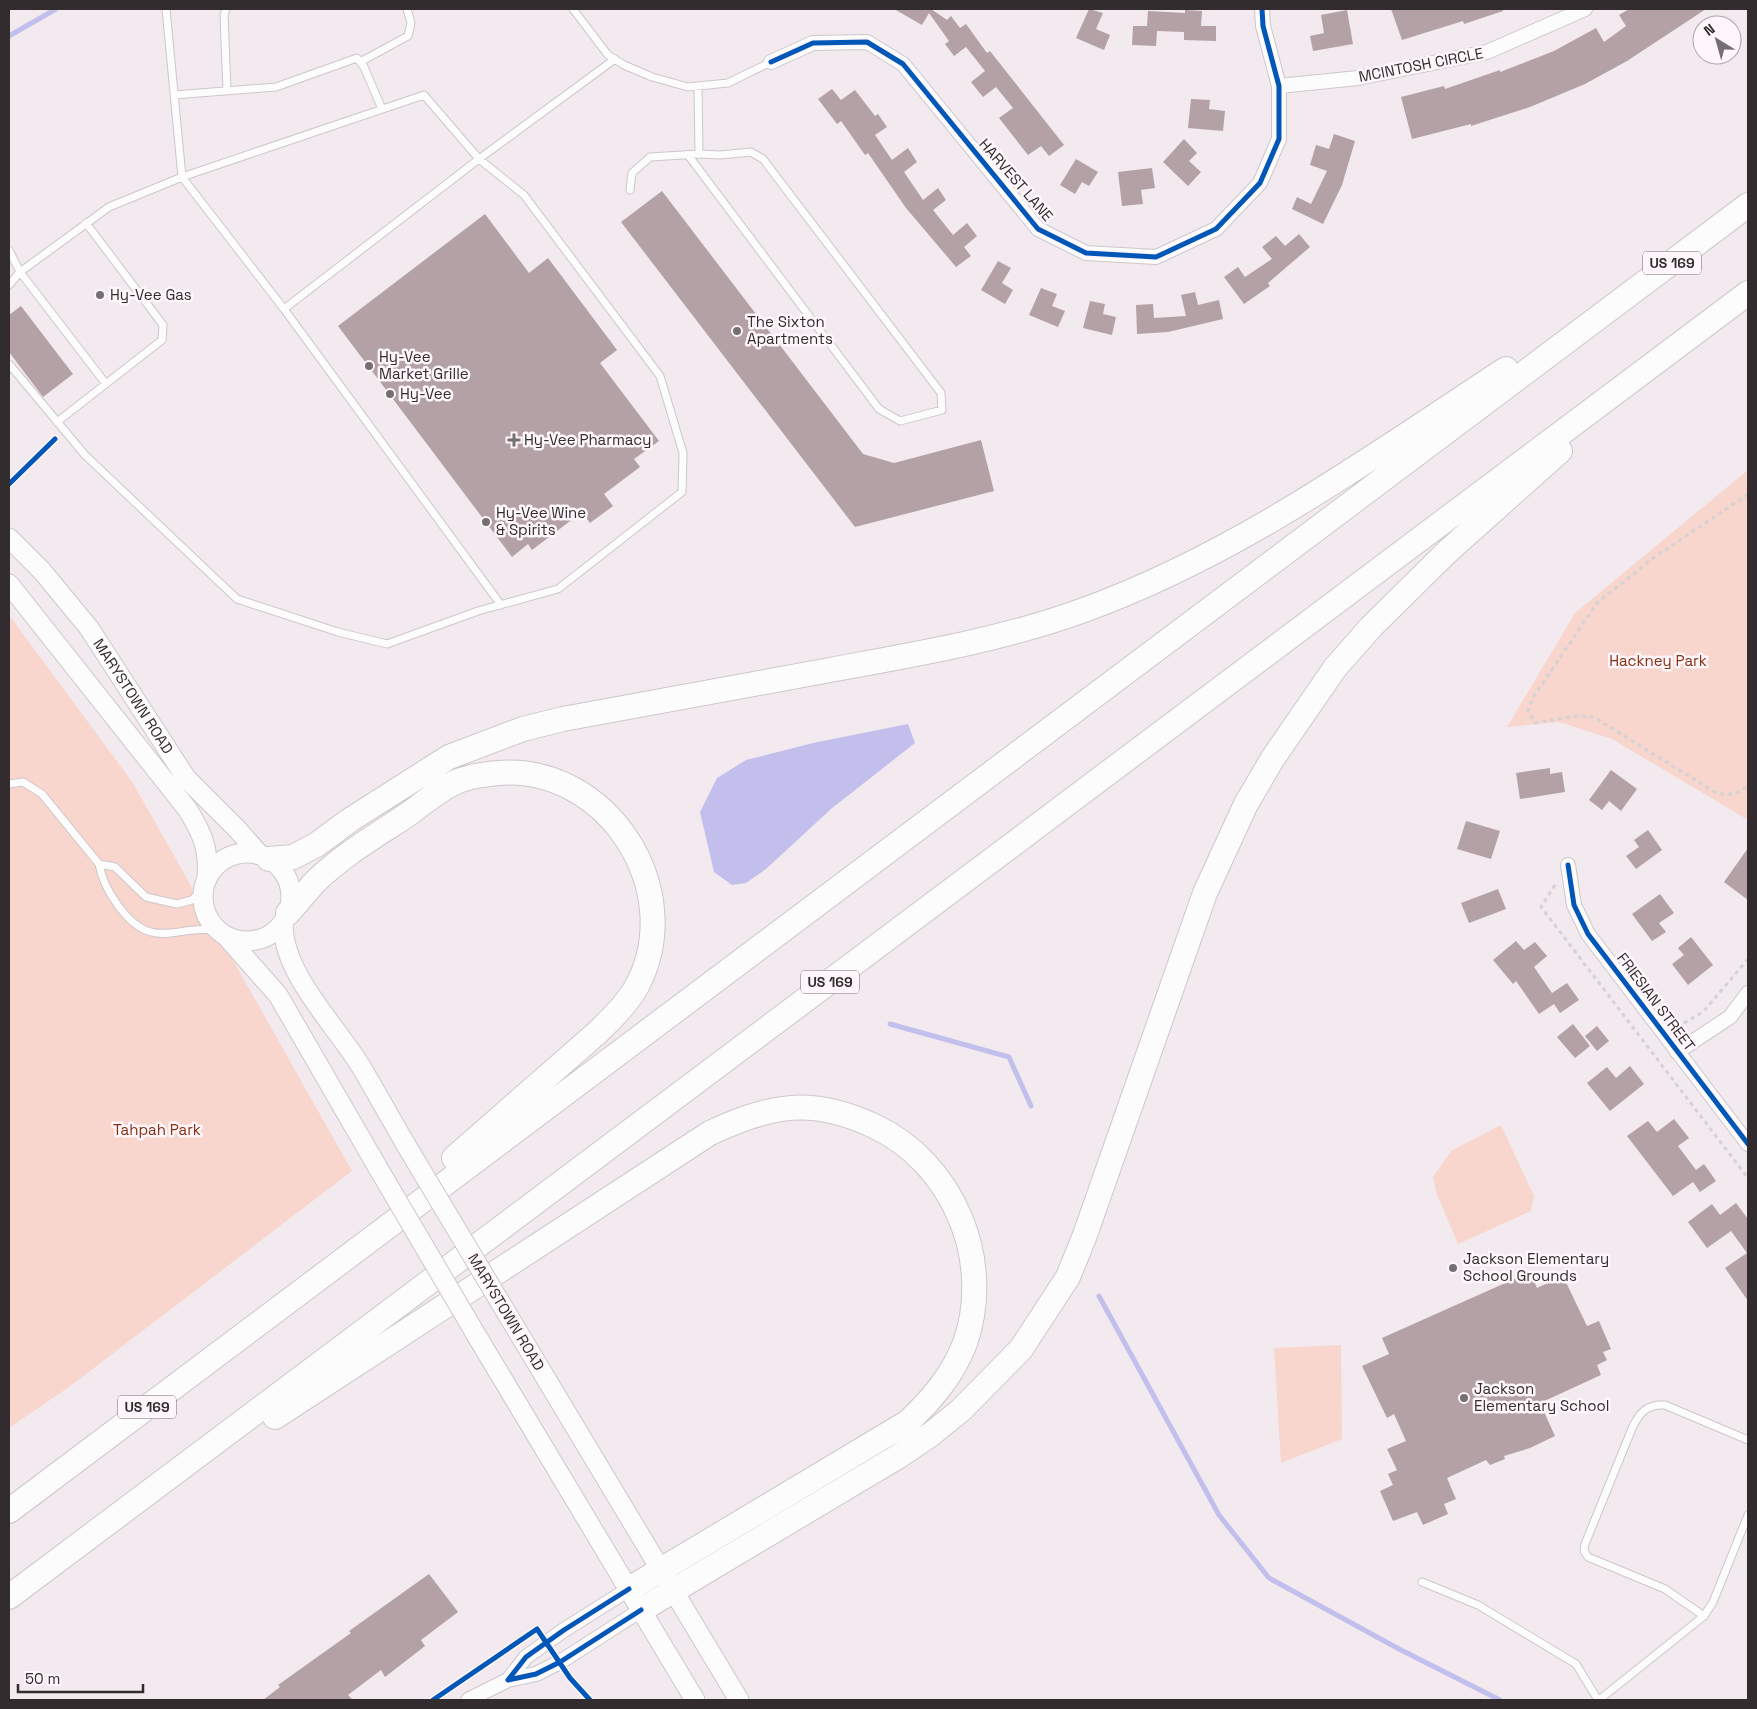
<svg xmlns="http://www.w3.org/2000/svg" width="1757" height="1709" viewBox="0 0 1757 1709" font-family="'Space Grotesk',sans-serif">
<style>
.green{fill:#f8d6ce}
.water{fill:#c3bfed}
.lines{fill:none;stroke-linecap:round;stroke-linejoin:round}
.stream{stroke:#c3bfed;stroke-width:5}
.building{fill:#b3a1a5}
.service-casing{stroke:#cdc7ca;stroke-width:9}
.minor-casing{stroke:#cdc7ca;stroke-width:16}
.secondary-casing{stroke:#cdc7ca;stroke-width:21}
.motorway-casing{stroke:#cdc7ca;stroke-width:26}
.path{stroke:#d5d2d4;stroke-width:3;stroke-dasharray:4 4;stroke-linecap:butt}
.service{stroke:#fdfcfc;stroke-width:7}
.minor{stroke:#fdfcfc;stroke-width:14}
.secondary{stroke:#fdfcfc;stroke-width:19}
.motorway{stroke:#fdfcfc;stroke-width:24}
.secondary-bridge-casing{stroke:#cdc7ca;stroke-width:21;stroke-linecap:butt}
.secondary-bridge{stroke:#fdfcfc;stroke-width:19}
.cycleway-casing{stroke:#fef6fa;stroke-width:8}
.cycleway{stroke:#0057b8;stroke-width:5}
.poi-dot{fill:#756e72;stroke:#fef6fa;stroke-width:2}
.labels{text-anchor:middle;stroke-width:5;stroke-linejoin:round;paint-order:stroke}
.shield{fill:#fef6fa;stroke:#6f696c;stroke-width:1}
.shield-label{font-size:14px;font-weight:bold;fill:#322c2f}
.street-label{font-size:15px;fill:#322c2f;stroke:#fef6fa}
.poi-label{font-size:15px;fill:#322c2f;stroke:#fef6fa;text-anchor:start}
.park-label{font-size:15px;fill:#843011;stroke:#fef6fa}
</style>
<rect width="100%" height="100%" fill="#f2eaee"/>
<path class="green" d="M1748 470V820L1612 739 1559 722 1507 727 1575 613Z
M9 615 133 783 352 1171 69 1387 9 1428Z
M1501 1125 1534 1196 1531 1211 1458 1244 1436 1192 1433 1177 1451 1151Z
M1341 1345 1342 1439 1281 1463 1274 1348Z"/>
<path class="water" d="M908 724 915 743 831 809 766 869 746 883 732 885 714 872 700 812 717 778 746 760 813 743Z"/>
<g class="lines">
<path class="stream" d="M9 36 56 9
M890 1024 1009 1057 1031 1106
M1099 1296 1219 1515 1269 1578 1399 1649 1500 1700"/>
</g>
<path class="building" d="M894 9H931L947 20 951 16 960 28 966 24 987 53 990 51 1064 145 1049 156 1041 146 1028 155 999 118 1013 108 996 87 983 97 971 82 985 71 966 47 954 56 945 44 949 41 929 13 922 25Z
M1089 9 1103 13 1096 29 1110 35 1104 50 1076 38Z
M1391 9H1503V11L1464 24 1463 21 1402 40Z
M1629 9H1706L1627 61 1585 84 1530 107 1471 126V124L1412 139 1401 97 1444 86 1445 89 1500 70V72L1554 51 1596 28 1604 42 1626 26 1619 15Z
M1185 10 1202 11 1201 26H1216V41L1184 40V32L1157 31 1156 46 1132 45 1133 26H1147L1148 11 1185 13Z
M1347 10 1353 44 1313 51 1310 36 1324 33 1321 15Z
M832 89 841 100 855 90 875 116 878 114 887 127 875 135 892 160 908 148 917 162 904 172 923 200 938 188 946 200 933 210 953 235 967 223 977 236 964 247 971 256 956 267 906 208 868 153 865 155 841 121 837 124 818 99Z
M1191 99 1210 100 1209 109 1225 111 1223 131 1188 128Z
M1334 134 1355 141 1342 185 1323 224 1292 209 1297 197 1311 204 1327 171 1310 165 1316 145 1329 149Z
M1184 139 1197 153 1189 161 1201 172 1188 186 1163 162Z
M1076 159 1098 172 1089 186 1082 182 1075 194 1060 185Z
M1152 168 1155 188 1141 190 1143 204 1122 206 1118 172Z
M662 191 863 454 894 463 981 440 994 491 855 527 621 222Z
M485 214 529 273 548 258 617 350 600 363 659 441 634 459 640 467 604 494 613 506 590 523 582 512 532 550 528 544 512 557 338 326Z
M1299 234 1310 247 1268 283 1270 286 1244 304 1224 277 1238 267 1245 277 1272 259 1262 247 1276 236 1285 246Z
M998 261 1011 268 1002 283 1013 290 1005 304 981 290Z
M1041 288 1057 294 1052 306 1065 311 1058 327 1029 315Z
M1195 292 1198 305 1219 300 1223 319 1168 332 1137 334 1136 305 1153 304 1154 318 1186 316 1181 295Z
M1090 301 1105 304 1103 314 1116 317 1112 335 1083 328Z
M21 306 73 374 43 397 9 352V315Z
M1550 768V774L1562 772 1565 792 1520 799 1516 773Z
M1611 770 1637 789 1621 811 1609 801 1602 810 1589 800Z
M1466 821 1500 831 1491 859 1457 849Z
M1648 830 1662 850 1636 869 1626 856 1639 847 1634 840Z
M1748 848V900L1724 882Z
M1498 889 1506 909 1469 923 1461 903Z
M1660 894 1674 913 1659 923 1666 932 1652 941 1632 914Z
M1691 937 1713 965 1688 985 1672 964 1684 955 1678 948Z
M1516 941 1524 950 1535 942 1547 956 1534 967 1552 993 1567 983 1579 1000 1560 1013 1554 1004 1539 1014 1516 981 1513 984 1493 960Z
M1573 1024 1590 1046 1575 1058 1557 1037Z
M1597 1026 1609 1041 1597 1051 1585 1036Z
M1630 1066 1644 1084 1610 1111 1587 1083 1607 1067 1616 1078Z
M1674 1119 1689 1138 1678 1146 1696 1170 1704 1164 1716 1181 1700 1192 1693 1182 1673 1196 1627 1136 1648 1121 1657 1132Z
M1736 1203 1748 1219V1301L1725 1268 1747 1253 1731 1231 1707 1248 1688 1222 1712 1204 1720 1215Z
M1530 1272 1537 1288 1563 1276 1587 1326 1599 1321 1611 1349 1603 1352 1607 1360 1597 1365 1601 1375 1540 1403 1555 1436 1530 1448 1504 1456 1505 1459 1490 1465 1486 1460 1447 1478 1456 1499 1444 1504 1448 1514 1423 1525 1417 1512 1393 1521 1380 1491 1393 1485 1388 1474 1397 1470 1387 1449 1406 1441 1394 1414 1387 1418 1362 1366 1389 1354 1382 1338Z
M429 1574 458 1612 421 1640 425 1646 385 1677 381 1670 348 1695 353 1700H263L280 1687 278 1685 351 1633 349 1631Z"/>
<g class="lines">
<g class="service-casing">
<path id="service" d="M166 9 182 177 284 309 501 605
M226 9 224 15 227 90
M573 9 608 55 624 65 652 77 688 87 728 83 771 62
M360 62 408 36 411 23 407 9
M174 95 276 87 357 58 364 67 382 109
M688 155 879 409 900 421 942 410 941 393 763 159 751 152 720 155 699 154 698 86
M630 190 632 173 650 157 699 154
M9 250 20 272 106 384
M9 285 20 272 109 207 182 177 424 95 479 159 615 59
M9 364 85 455 237 599 338 632 387 644 478 611 558 589 682 492 683 453 660 376 524 195 479 159 284 309
M57 422 162 340 163 325 86 223
M9 784 23 782 42 794 99 864
M203 889 192 900 177 904 146 897 115 867 99 864C103 888 127 926 151 932 165 936 180 931 194 930 201 929 209 930 217 930
M1422 1582 1478 1605 1576 1664 1598 1700
M1704 1616 1665 1589 1588 1557 1584 1551 1585 1544 1633 1426C1641 1411 1648 1404 1665 1405L1748 1440
M1599 1700 1704 1616 1713 1602 1748 1515"/>
</g>
<g class="minor-casing">
<path id="minor" d="M771 62 813 43 867 42 903 64 1038 229 1086 253 1156 257 1216 229 1260 183 1279 139V86L1263 26 1262 9
M1279 86 1358 78 1487 52 1585 9
M1568 865 1574 905 1588 934 1748 1144
M1677 1052 1730 1017 1748 993
M629 1589 564 1630 526 1657 508 1680 536 1674 560 1662 641 1610
M468 1700 508 1680"/>
</g>
<g class="secondary-casing">
<g id="secondary">
<path id="s1" d="M9 538 42 571 89 628 186 778 237 829 260 855"/>
<path d="M9 584 188 810C203 835 209 848 207 879"/>
<circle cx="247" cy="897" r="44"/>
<path d="M283 922C282 973 334 1023 360 1065 376 1092 391 1119 406 1145"/>
<path d="M226 936 278 995 378 1168"/>
<path d="M509 1317 739 1700"/>
<path d="M478 1338 695 1700"/>
</g>
</g>
<g class="motorway-casing">
<path id="motorway" d="M269 859 293 857 316 845 350 820 449 757 523 729 563 719C652 703 741 687 830 670 916 654 1002 640 1084 610 1238 554 1370 458 1506 369
M288 913C297 903 306 892 315 882 342 855 379 834 410 813 425 802 443 786 461 780 472 776 487 774 498 773 607 764 688 890 637 986 627 1004 612 1018 598 1032L454 1158
M275 1417 710 1133C734 1122 756 1113 782 1109 813 1104 846 1113 874 1126 953 1163 994 1260 965 1343 953 1375 932 1399 908 1422L629 1589
M9 1511 1748 205
M9 1597 1748 293
M641 1610 899 1456 930 1435 961 1410 1021 1349 1068 1277 1085 1235 1205 893 1246 804 1273 758 1335 668 1371 627 1447 552 1560 451"/>
</g>
<path class="path" d="M1748 494 1652 559 1597 603 1534 696 1528 711 1535 723 1576 716 1594 717 1716 793C1730 795 1739 795 1748 784
M1555 885 1541 907 1748 1178
M1677 1027 1703 1012 1748 959"/>
<use href="#service" class="service"/>
<use href="#minor" class="minor"/>
<use href="#secondary" class="secondary"/>
<use href="#motorway" class="motorway"/>
<g class="secondary-bridge-casing">
<path id="secondary-bridge" d="M406 1145 509 1317
M378 1168 478 1338"/>
</g>
<use href="#secondary-bridge" class="secondary-bridge"/>
<g class="cycleway-casing">
<path id="cycleway" d="M771 62 813 43 867 42 903 64 1038 229 1086 253 1156 257 1216 229 1260 183 1279 139V86L1263 26 1262 9
M9 484 55 439
M1568 865 1574 905 1588 934 1748 1144
M629 1589 564 1630 526 1657 508 1680 536 1674 560 1662 641 1610
M433 1700 537 1629 570 1678 590 1700"/>
</g>
<use href="#cycleway" class="cycleway"/>
</g>
<g class="poi-dot">
<circle cx="100" cy="295" r="5"/>
<circle cx="737" cy="331" r="5"/>
<circle cx="369" cy="366" r="5"/>
<circle cx="390" cy="394" r="5"/>
<path d="M511.5 432.5h5v5h5v5h-5v5h-5v-5h-5v-5h5z"/>
<circle cx="486" cy="522" r="5"/>
<circle cx="1453" cy="1268" r="5"/>
<circle cx="1464" cy="1398" r="5"/>
</g>
<g class="labels">
<g class="shield">
<rect x="1643" y="251.5" width="58" height="23" rx="4"/>
<rect x="801" y="970.5" width="58" height="23" rx="4"/>
<rect x="118" y="1395.5" width="58" height="23" rx="4"/>
</g>
<g class="shield-label">
<text x="1672" y="268">US 169</text>
<text x="830" y="987">US 169</text>
<text x="147" y="1412">US 169</text>
</g>
<g class="street-label">
<text transform="translate(1421 65) rotate(-11)" y="5">MCINTOSH CIRCLE</text>
<text transform="translate(1016 180) rotate(49)" y="5">HARVEST LANE</text>
<text dy="5" stroke="none"><textPath href="#s1" startOffset="202">MARYSTOWN ROAD</textPath></text>
<text transform="translate(1656 1002) rotate(53)" y="5">FRIESIAN STREET</text>
<text transform="translate(506 1312) rotate(59)" y="5">MARYSTOWN ROAD</text>
</g>
<g class="poi-label">
<text x="110" y="300">Hy-Vee Gas</text>
<text x="747" y="327">The Sixton<tspan x="747" dy="17">Apartments</tspan></text>
<text x="379" y="362">Hy-Vee<tspan x="379" dy="17">Market Grille</tspan></text>
<text x="400" y="399">Hy-Vee</text>
<text x="524" y="445">Hy-Vee Pharmacy</text>
<text x="496" y="518">Hy-Vee Wine<tspan x="496" dy="17">&amp; Spirits</tspan></text>
<text x="1463" y="1264">Jackson Elementary<tspan x="1463" dy="17">School Grounds</tspan></text>
<text x="1474" y="1394">Jackson<tspan x="1474" dy="17">Elementary School</tspan></text>
</g>
<g class="park-label">
<text x="1658" y="666">Hackney Park</text>
<text x="157" y="1135">Tahpah Park</text>
</g>
</g>
<rect width="1757" height="1709" fill="none" stroke="#322c2f" stroke-width="20"/>
<g transform="translate(1717 40) rotate(323)"><circle r="24" fill="#fef6fa" stroke="#aca5a9"/>
<path d="M0-4L9 19L0 12L-9 19Z" fill="#756e72"/>
<text y="-8" font-size="14" font-weight="bold" text-anchor="middle" fill="#322c2f">N</text>
</g>
<path d="M18 1684v8h125v-8" fill="none" stroke="#322c2f" stroke-width="2.5"/>
<text x="25" y="1684" font-size="15" fill="#322c2f" stroke="#fef6fa" stroke-width="4" paint-order="stroke">50 m</text>
</svg>
